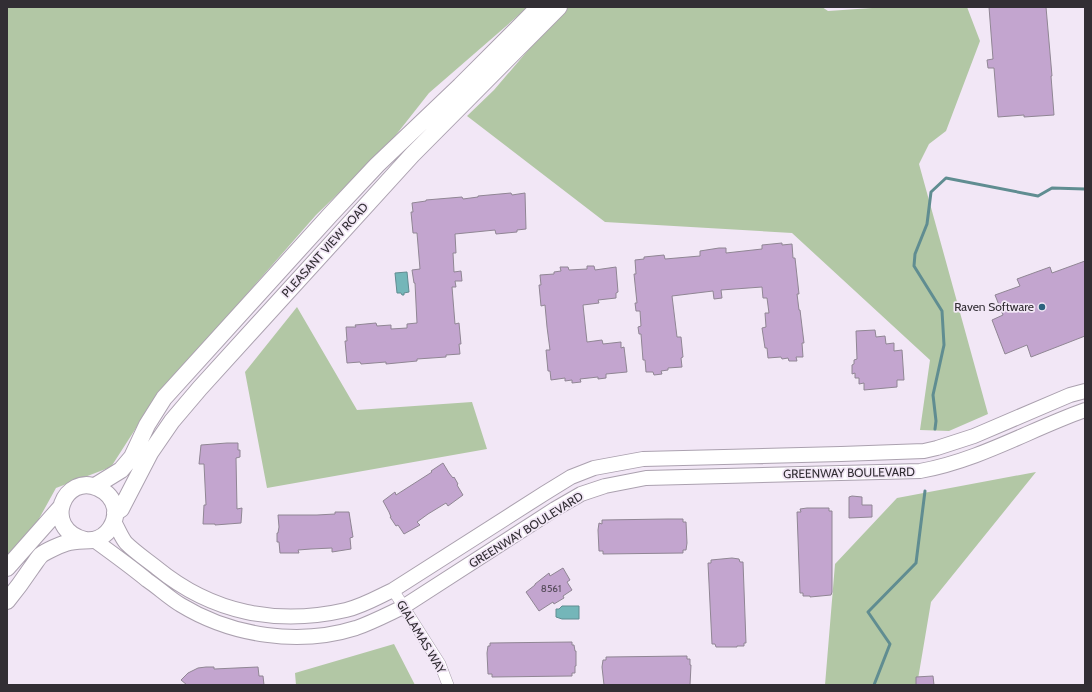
<svg xmlns="http://www.w3.org/2000/svg" width="1092" height="692" viewBox="0 0 1092 692" font-family="Cabin,sans-serif">
<style>
.green{fill:#b2c7a5}
.water{fill:#74b6b9;stroke:#608d91}
.lines{fill:none;stroke-linecap:round;stroke-linejoin:round}
.stream{stroke:#608d91;stroke-width:3}
.building{fill:#c3a5cf;stroke:#908694}
.minor-casing{stroke:#aba1af;stroke-width:12}
.tertiary-casing{stroke:#aba1af;stroke-width:16}
.secondary-casing{stroke:#aba1af;stroke-width:18}
.minor{stroke:#fff;stroke-width:11}
.tertiary{stroke:#fff;stroke-width:14}
.secondary{stroke:#fff;stroke-width:16}
.poi-dot{fill:#2c627e;stroke:#f2e7f6;stroke-width:1.5}
.labels{text-anchor:middle;stroke-width:3.5;stroke-linejoin:round;paint-order:stroke}
.number-label{font-size:10px;fill:#564c5b}
.street-label{font-size:12px;fill:#322e34;stroke:#f2e7f6}
.poi-label{font-size:12px;fill:#322e34;stroke:#f2e7f6;text-anchor:end}
</style>
<rect width="100%" height="100%" fill="#f2e7f6"/>
<path class="green" d="M7 7H528L429 93 388 145 316 215 154 400 111 467 56 488 30 535 7 559Z
M565 7H822L828 11 887 7H967L980 41 946 131 929 144 919 164 988 414 949 431 920 430 930 360 792 233 605 222 467 116 494 90Z
M297 307 357 410 472 402 487 449 267 488 245 372Z
M1036 472 931 602 917 685H825L835 564 897 498Z
M394 644 415 685H296L295 673Z"/>
<path class="water" d="M407 272 409 292 404 293V295H402L401 293H397L395 273Z
M562 606H579V619H562L556 617V609H559Z"/>
<g class="lines">
<path class="stream" d="M935 429 936 421 933 395 944 345 942 311 914 266 915 254 927 224 931 192 946 178 1038 196 1052 188 1085 189
M874 685 890 644 868 612 916 563 925 491"/>
</g>
<path class="building" d="M989 7H1046L1052 76H1051L1054 115 1024 117V115L998 117 994 68H988L987 60 993 59Z
M511 193 512 195 525 193 526 229 517 230V232L496 234 495 230 455 234 456 253H453L454 272 461 271 462 281H455L456 287H452L455 324 459 323 461 344H459L460 354 446 355V357L417 359V361L386 364V362L361 364 360 362 347 363 345 341H347L346 327H356L355 325 376 323 377 326 391 325V329L407 328V324L417 323 415 283H414L412 270 420 269 417 233H413L411 212H413L412 203 426 201V200L462 197 463 199 478 197V196Z
M782 243V245L792 244 793 258H795L799 294H797L799 310H800L804 343H802L803 357H796L797 361H789L788 358 782 359 781 357 768 358 767 348H765L762 328 766 327 765 313H769L767 298H763L762 287 721 290 722 298 714 299 713 291 672 296 677 337H681L683 357 681 358 682 367 668 368V370L661 371 662 374 654 375 653 372H646L645 360H643L641 334H639L638 327 641 326 640 311H636L635 303H637L634 274H636L635 260 644 259V257L664 255 665 259 700 256V251L719 248H726V253L762 249V245Z
M1085 261V336L1031 357 1027 345 1005 354 992 320 1003 315 995 295 1020 286 1017 279 1050 267 1052 273Z
M587 266H594L595 270 616 267 618 292 616 293V298L598 300 599 303 583 305 587 342 602 340 603 344 621 342V348L624 347 627 372 606 374V378L598 379V377L580 379 581 382 572 383V380L565 381V378L551 380 550 371H548L546 350H550L547 327 545 305 541 306 539 285H541L540 275 554 274V272L561 271 560 267H568L569 270 587 269Z
M875 330 876 337 885 336 886 344 894 343V351L902 350 904 380H897V387L864 390V383L859 384V378H855V373L852 374V365L854 364V360L857 359 856 331Z
M227 443H238V450H240V457L236 458 237 509 242 508 241 523 215 525V524H203L204 505H206L204 464H199L201 445Z
M443 463 449 473 453 478 454 477 458 484 457 485 463 495 448 506 446 503 428 514 417 522 420 525 404 534 398 525 396 526 390 517H391L389 512 383 501 395 492 396 495 432 472 431 471Z
M852 496 862 497V505H872V517L849 518V497Z
M807 508H829V511H832V592L831 595 810 597V596H803V593H800L797 512H801L800 509Z
M335 512H349L353 537 350 538 351 549 332 552V548L311 549 298 550 299 553H280L279 542H277V533H278L279 527 278 515H317L335 514Z
M668 519H683V522H686L687 543 686 550H683V553L603 554V551H599L598 530 599 523 602 524V520Z
M732 558 739 559 740 562H743L746 643H744V646H737V647H716L715 644H712L708 563H711V560Z
M563 568 570 580 567 582 572 590 563 596 564 598 554 604 553 602 539 611 526 592 535 585V584L549 573 550 576Z
M572 642V645H574L575 651H576V666H575V673H572V676L492 677V674H488L487 653 488 646H490V643Z
M687 656V659H690V665H691L690 685H604L602 667 603 660H606V657Z
M206 667H214V669L258 667 259 676H263L264 685H187L181 680 188 673 198 668Z
M933 676 934 685H916V677Z"/>
<g class="lines">
<g class="minor-casing">
<path id="minor" d="M393 590 440 664 448 685"/>
</g>
<g class="tertiary-casing">
<path id="tertiary" d="M114 522C118 528 121 537 126 543 135 552 147 560 157 568 212 613 277 626 346 610 363 606 378 597 393 590L545 493 571 477 594 468 643 459 841 454 924 451 937 448 974 436 1070 395 1085 391
M94 540C112 553 130 566 147 580 159 588 169 598 181 605 232 636 299 646 356 628 373 622 388 614 403 607L555 509 581 494 605 486 646 478 920 471C980 460 1029 430 1085 410"/>
</g>
<g class="secondary-casing">
<path id="secondary" d="M95 486 121 470 132 457 147 425 164 398 331 214 377 165 460 86 539 7
M115 513 121 509 150 453 172 421 200 388 412 155 559 7
M7 568 61 507
M7 601C16 590 24 579 32 567 35 563 38 558 41 555 46 551 60 545 66 543 75 540 84 541 93 540 108 537 117 522 115 508 113 499 107 492 98 488 65 472 40 528 85 540"/>
</g>
<use href="#minor" class="minor"/>
<use href="#tertiary" class="tertiary"/>
<use href="#secondary" class="secondary"/>
</g>
<circle class="poi-dot" cx="1042" cy="307" r="4"/>
<g class="labels">
<g class="number-label">
<text x="551" y="592">8561</text>
</g>
<g class="street-label">
<text transform="translate(325 250) rotate(-48)" y="4">PLEASANT VIEW ROAD</text>
<text transform="translate(849 473) rotate(-1)" y="4">GREENWAY BOULEVARD</text>
<text transform="translate(526 530) rotate(-32)" y="4">GREENWAY BOULEVARD</text>
<text transform="translate(421 637) rotate(59)" y="4">GIALAMAS WAY</text>
</g>
<g class="poi-label">
<text x="1034" y="311">Raven Software</text>
</g>
</g>
<rect width="1092" height="692" fill="none" stroke="#322e34" stroke-width="16"/>
</svg>
